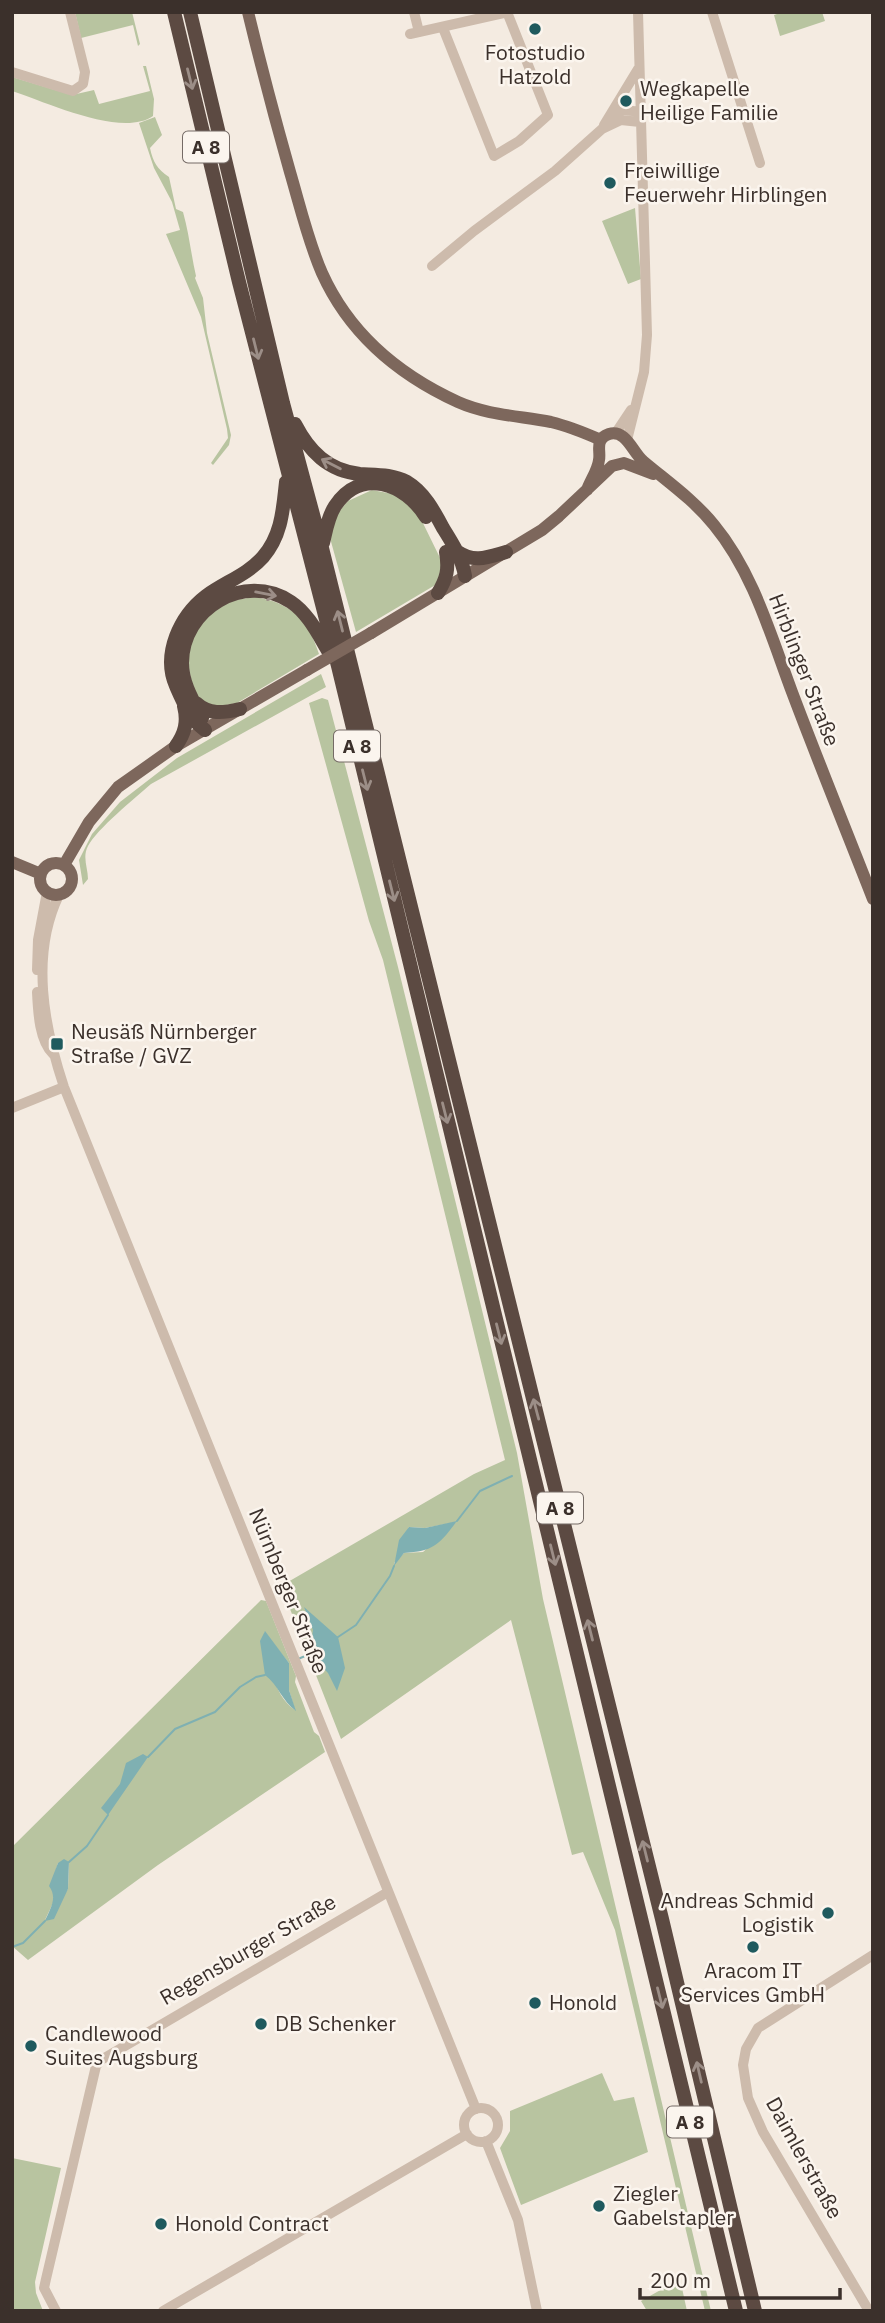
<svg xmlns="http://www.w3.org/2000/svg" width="885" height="2323" viewBox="0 0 885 2323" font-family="'IBM Plex Sans',sans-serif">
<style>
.green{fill:#b8c4a0;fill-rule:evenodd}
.water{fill:#7fb0b2}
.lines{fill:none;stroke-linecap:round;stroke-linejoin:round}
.stream{stroke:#7fb0b2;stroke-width:2}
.minor{stroke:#cdbbac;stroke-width:10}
.major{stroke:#7d675c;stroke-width:12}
.highway{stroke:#5c4a42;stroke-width:14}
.major-bridge{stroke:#7d675c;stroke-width:12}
.oneway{stroke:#9c8e87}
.poi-dot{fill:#1f5a5e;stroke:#fbf5ee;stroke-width:2.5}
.labels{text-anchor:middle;stroke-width:5;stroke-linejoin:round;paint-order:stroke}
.shield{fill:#fbf5ee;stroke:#756b66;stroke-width:2}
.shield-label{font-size:19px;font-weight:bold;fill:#3b302b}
.poi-label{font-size:21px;fill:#3b302b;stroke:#fbf5ee;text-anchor:start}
.street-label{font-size:21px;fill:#3b302b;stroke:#fbf5ee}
</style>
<rect width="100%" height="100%" fill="#f4ebe1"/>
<path class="green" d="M75 12H132L140 44 138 46 133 25 81 38Z
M783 12H822L825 21 780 36 774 15Z
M143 66H146L154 99 153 116C122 138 46 102 12 91V77L72 95 94 90 99 104 150 91Z
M155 117 162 135 150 148C153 162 157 169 169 177L176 209 183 212C189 233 191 254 196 276L195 278 203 298 207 333 231 435 229 445 213 465 211 463 228 438 227 429 201 317 166 234 180 230 172 202 154 168 139 123Z
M635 208 641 279 628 284 602 221Z
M372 490 398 495 419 515 443 564 437 584 356 632 330 538 337 514 348 501Z
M254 597C290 602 308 619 319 654L237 703 215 707 195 699 185 649 192 630 223 602Z
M321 674 326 687 151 784C135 798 97 829 88 846 82 857 88 868 88 879L83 885 79 860 92 834 120 802 177 758Z
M322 698 328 700 398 967 517 1453 543 1599 711 2311H705L615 1930 583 1852 572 1855 511 1620 341 1739 281 1586 474 1474 505 1460 383 960 369 921 309 703ZM456 1522 423 1552 404 1553 394 1564 409 1527 425 1528Z
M261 1600 266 1601 296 1676 295 1682 314 1732 319 1736 325 1752 158 1865 28 1960 12 1946V1847ZM264 1632 289 1663V1690L295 1710C271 1694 270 1658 264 1632ZM69 1862 68 1889 45 1920 53 1903 55 1873 58 1863Z
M602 2073 614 2101 634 2097 648 2152 521 2205 500 2148 510 2131V2111Z
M12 2158 61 2168 35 2282 36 2293 43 2311H12Z
M680 2279 687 2311H647L641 2301Z"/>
<path class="water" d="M457 1521C439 1545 434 1551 404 1553L394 1566 399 1540 409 1527 425 1528Z
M304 1607 338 1637 345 1668 337 1691 328 1673 310 1654 313 1630Z
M265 1631 289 1663V1690L296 1711C282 1701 279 1686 265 1675L260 1641Z
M143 1754 148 1757 108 1815 101 1808 120 1784 126 1763Z
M64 1859 69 1862 68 1889 54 1919 45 1921C50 1909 58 1898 49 1886L58 1863Z"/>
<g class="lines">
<path class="stream" d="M457 1521 480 1491 512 1476
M338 1637 356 1625 390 1576 394 1566
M298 1659 310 1654
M148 1757 175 1729 215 1712 240 1687 256 1677 265 1675
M69 1862 87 1846 108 1815
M12 1947 23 1943 45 1921"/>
<path class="minor" d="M414 12 419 32
M712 12 760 163
M443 28 494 156 519 141 548 115 507 12
M410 34 508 12
M12 72 73 91 83 84 85 72 70 12
M613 113 625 110 640 112
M604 125 638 69
M432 266 474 231 555 171 602 129 621 120 640 122
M615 434 631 410
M627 440 644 372 647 335 638 12
M59 895C30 955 44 1027 64 1087L476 2109
M37 970 38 940 47 892
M37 992C38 1012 39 1040 53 1054
M12 1108 64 1087
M464 2125a17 17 0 1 1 34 0a17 17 0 1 1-34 0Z
M486 2141 518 2220 537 2311
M56 2311 44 2288 46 2279 96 2066 101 2060 388 1892
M163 2311 467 2134
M869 2311 763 2132 748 2098 743 2065 746 2049 758 2028 873 1955"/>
<path class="major" d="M248 12C261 66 275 119 290 172 300 206 308 241 322 273 349 333 399 375 458 402 487 415 520 416 551 422 568 426 585 433 601 440
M587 490C590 481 598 470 599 460 601 451 594 439 609 434 626 429 633 453 643 461 668 482 694 500 714 525 753 572 771 636 792 692 818 761 846 830 873 899
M371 633 542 530 559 516 612 466 624 463 653 474
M12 862 41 874
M40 879a16 16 0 1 1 32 0a16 16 0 1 1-32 0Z
M64 865 89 822 118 787 176 746 307 670"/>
<path class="highway" d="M174 12 239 282 338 666 736 2311
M190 12 283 403 322 548 662 1919 755 2311
M295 424C309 451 328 471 360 474 376 475 392 474 407 482 424 492 434 511 443 528 453 544 462 558 465 576
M323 543C326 530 328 517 335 506 361 467 405 483 426 517
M458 552C474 563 488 557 506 552
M438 593C447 578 449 569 446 552
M196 703C209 715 223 713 240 709
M202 718C193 701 182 683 182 663 182 609 244 571 291 602 309 614 319 636 330 654
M205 730C190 719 183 702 176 686 162 654 180 616 206 596 225 582 247 575 263 557 282 535 283 509 286 482
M176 746C185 733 188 722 184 706"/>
<path class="major-bridge" d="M307 670 371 633"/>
</g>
<defs><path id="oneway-shaft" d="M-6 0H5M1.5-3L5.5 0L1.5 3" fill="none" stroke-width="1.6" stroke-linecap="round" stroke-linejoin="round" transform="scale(1.75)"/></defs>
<g class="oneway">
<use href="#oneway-shaft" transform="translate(190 79) rotate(76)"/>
<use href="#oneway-shaft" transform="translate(256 349) rotate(76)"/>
<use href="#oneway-shaft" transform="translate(331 464) rotate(-153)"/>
<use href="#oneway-shaft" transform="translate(266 594) rotate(11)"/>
<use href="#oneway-shaft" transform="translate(340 621) rotate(-104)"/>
<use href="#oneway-shaft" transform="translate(365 780) rotate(76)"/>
<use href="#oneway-shaft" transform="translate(392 891) rotate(76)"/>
<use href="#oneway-shaft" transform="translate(445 1113) rotate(76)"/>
<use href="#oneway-shaft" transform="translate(499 1334) rotate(76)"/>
<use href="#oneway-shaft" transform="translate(536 1409) rotate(-105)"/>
<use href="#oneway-shaft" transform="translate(553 1555) rotate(76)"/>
<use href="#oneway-shaft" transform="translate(590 1630) rotate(-104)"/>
<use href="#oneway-shaft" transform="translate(645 1851) rotate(-104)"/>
<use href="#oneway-shaft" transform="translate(660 1998) rotate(76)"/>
<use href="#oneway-shaft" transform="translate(699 2072) rotate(-103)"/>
</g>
<g class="poi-dot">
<circle cx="535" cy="29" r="7"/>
<circle cx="626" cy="101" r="7"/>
<circle cx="610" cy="183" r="7"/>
<rect x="50" y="1037" width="14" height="14" rx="3.5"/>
<circle cx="828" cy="1913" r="7"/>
<circle cx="753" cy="1947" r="7"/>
<circle cx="535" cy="2003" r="7"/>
<circle cx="261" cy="2024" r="7"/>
<circle cx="31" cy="2046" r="7"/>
<circle cx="599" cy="2206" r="7"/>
<circle cx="161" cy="2224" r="7"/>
</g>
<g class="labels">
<g class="shield">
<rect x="183" y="131.5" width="46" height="31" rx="5"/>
<rect x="334" y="730.5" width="46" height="31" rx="5"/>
<rect x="537" y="1492.5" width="46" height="31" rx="5"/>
<rect x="667" y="2106.5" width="46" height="31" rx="5"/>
</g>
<g class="shield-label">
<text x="206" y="154">A 8</text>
<text x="357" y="753">A 8</text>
<text x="560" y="1515">A 8</text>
<text x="690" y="2129">A 8</text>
</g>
<g class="poi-label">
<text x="535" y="60" text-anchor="middle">Fotostudio<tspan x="535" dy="24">Hatzold</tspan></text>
<text x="640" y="96">Wegkapelle<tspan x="640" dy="24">Heilige Familie</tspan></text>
<text x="624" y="178">Freiwillige<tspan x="624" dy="24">Feuerwehr Hirblingen</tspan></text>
<text x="71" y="1039">Neusäß Nürnberger<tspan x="71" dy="24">Straße / GVZ</tspan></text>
<text x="814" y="1908" text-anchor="end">Andreas Schmid<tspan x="814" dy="24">Logistik</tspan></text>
<text x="753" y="1978" text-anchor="middle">Aracom IT<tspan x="753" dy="24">Services GmbH</tspan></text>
<text x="549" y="2010">Honold</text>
<text x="275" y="2031">DB Schenker</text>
<text x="45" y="2041">Candlewood<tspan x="45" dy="24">Suites Augsburg</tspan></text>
<text x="613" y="2201">Ziegler<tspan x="613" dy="24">Gabelstapler</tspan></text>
<text x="175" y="2231">Honold Contract</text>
</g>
<g class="street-label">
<text transform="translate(804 670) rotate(69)" y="7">Hirblinger Straße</text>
<text transform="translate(288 1591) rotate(68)" y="7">Nürnberger Straße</text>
<text transform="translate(248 1950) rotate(-30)" y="7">Regensburger Straße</text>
<text transform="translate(804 2158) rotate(61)" y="7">Daimlerstraße</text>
</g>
</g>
<rect width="885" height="2323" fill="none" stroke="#3b302b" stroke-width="28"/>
<path d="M640 2288v10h200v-10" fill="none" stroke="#3b302b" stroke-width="3.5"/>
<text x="650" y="2288" font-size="21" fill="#3b302b" stroke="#fbf5ee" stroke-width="5" paint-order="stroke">200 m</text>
</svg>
